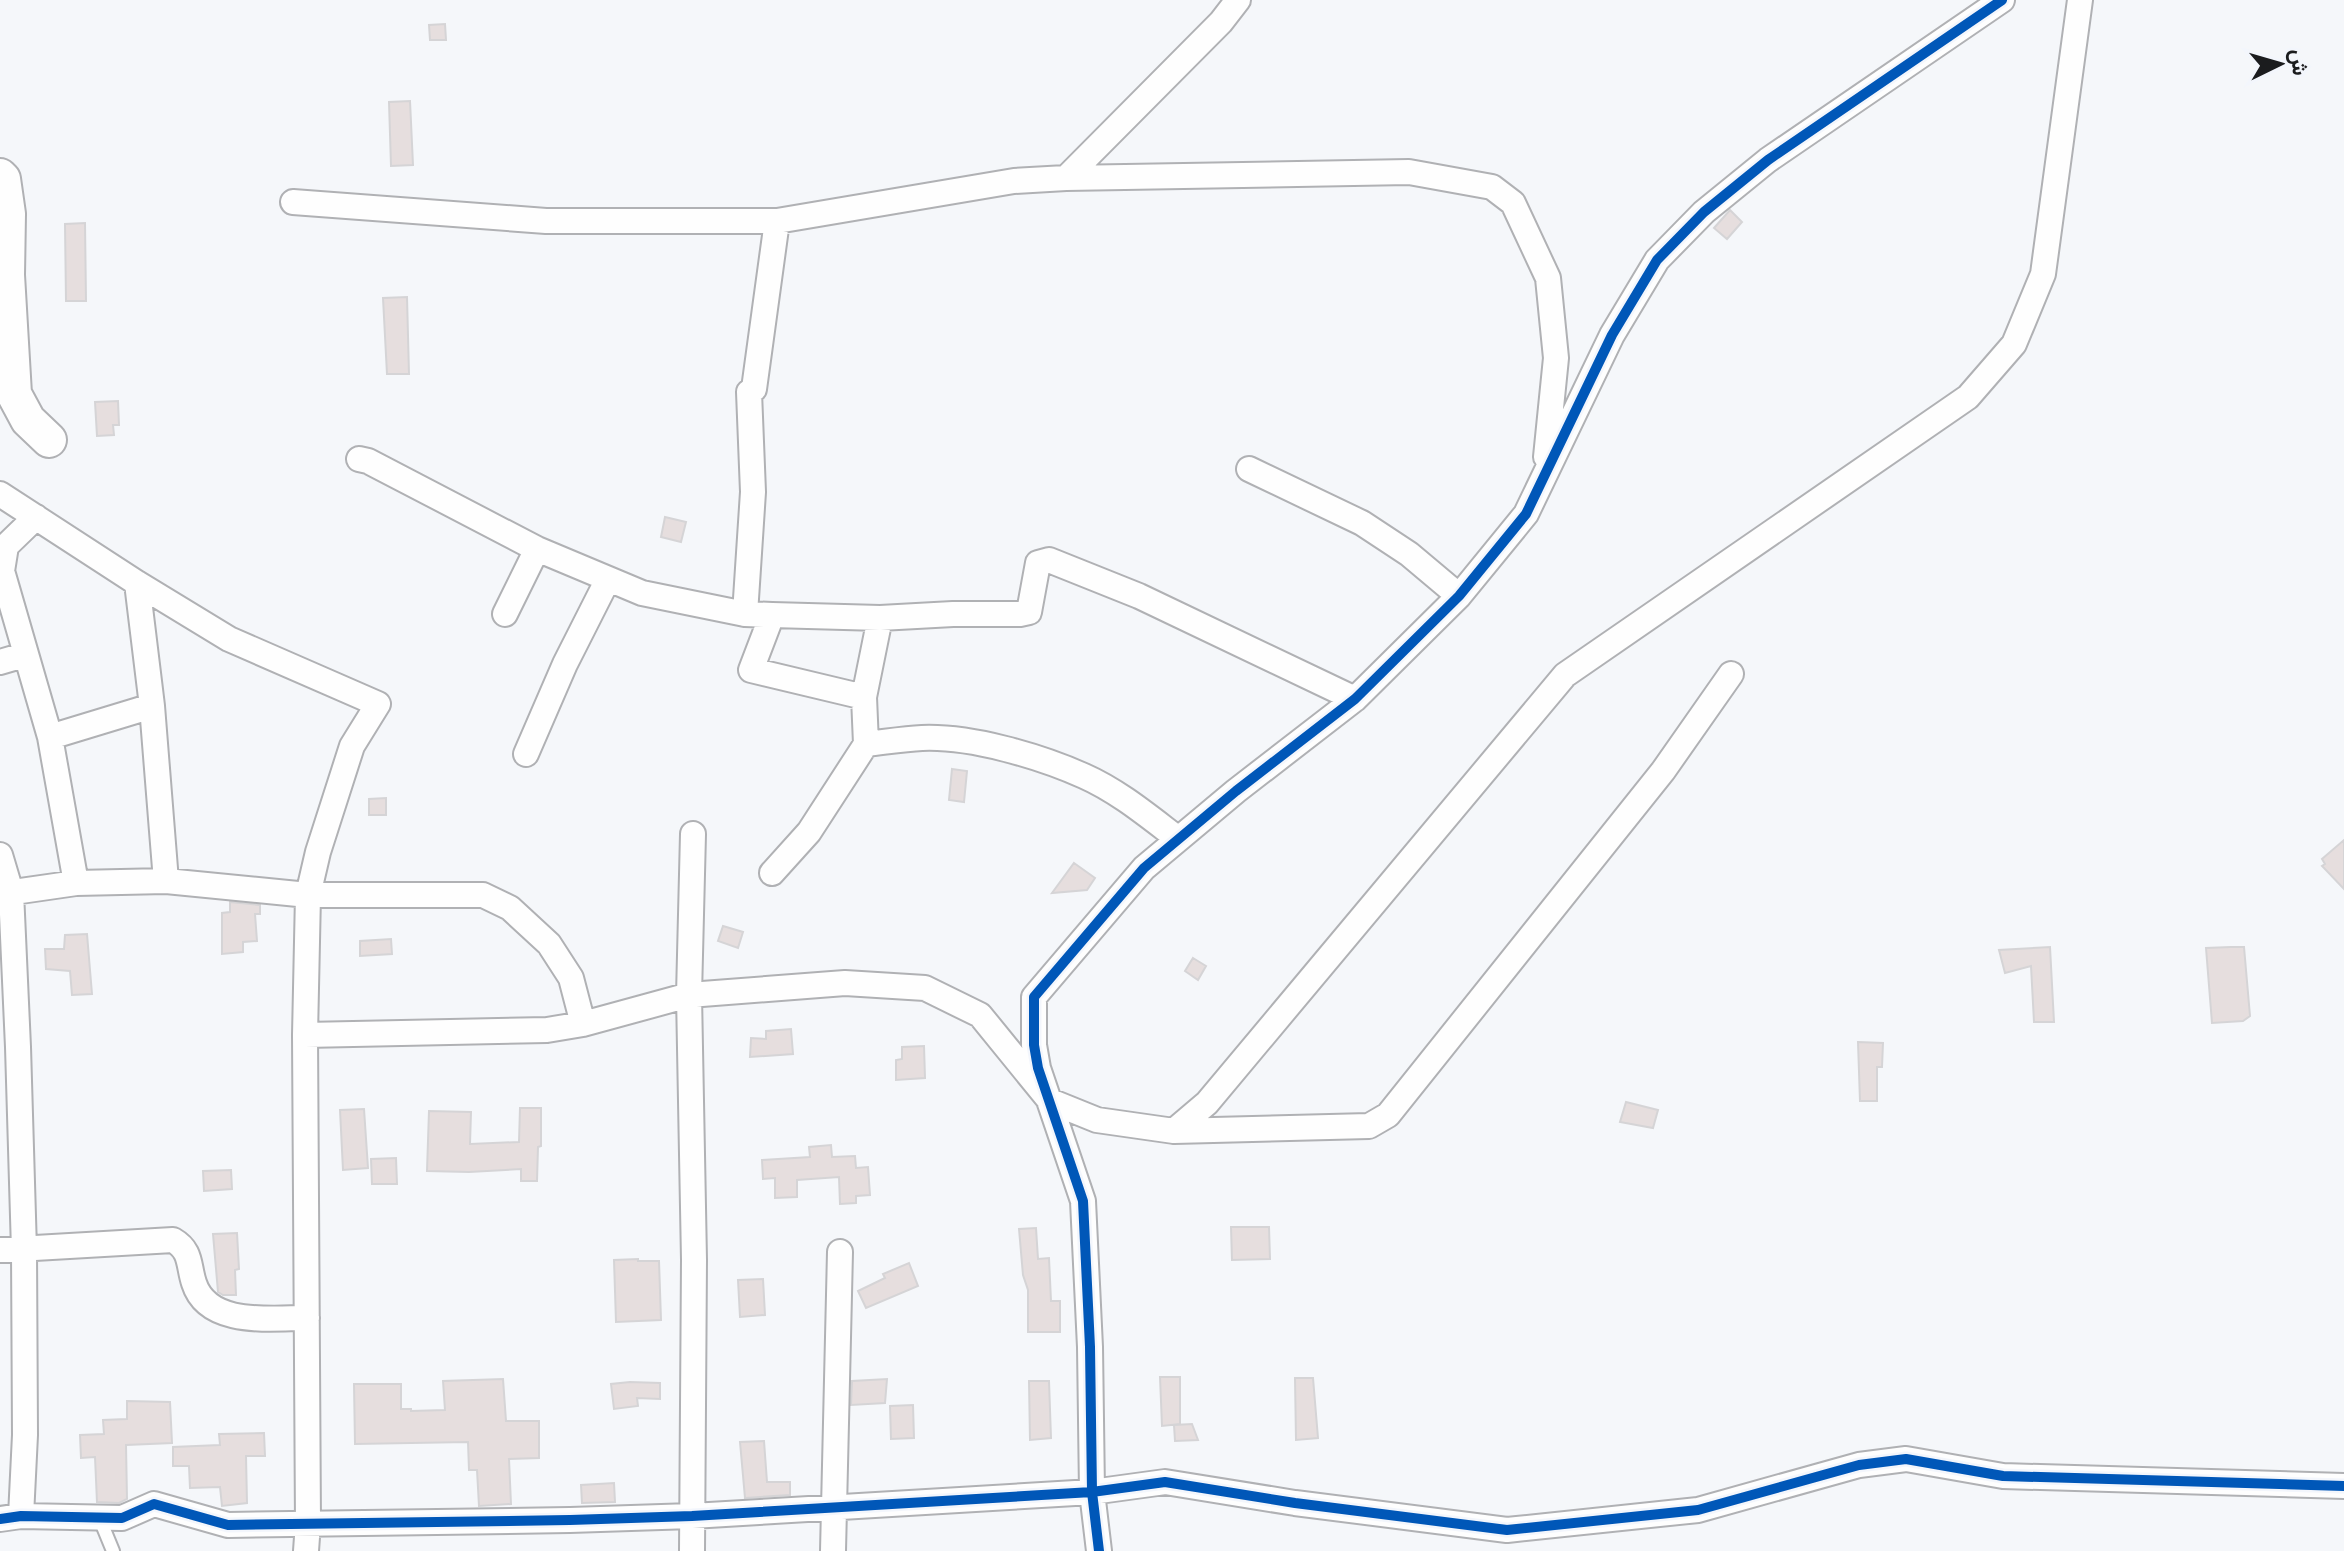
<svg xmlns="http://www.w3.org/2000/svg" width="2344" height="1551" viewBox="0 0 2344 1551" font-family="'Fira Sans Condensed',Vazirmatn,sans-serif">
<style>
.building{fill:#e6dede;stroke:#d5d4d6;stroke-width:2}
.lines{fill:none;stroke-linecap:round;stroke-linejoin:round}
.lane-casing{stroke:#b0b1b4;stroke-width:16}
.street-casing{stroke:#b0b1b4;stroke-width:28}
.secondary-casing{stroke:#b0b1b4;stroke-width:38}
.lane{stroke:#fefefe;stroke-width:12}
.street{stroke:#fefefe;stroke-width:24}
.secondary{stroke:#fefefe;stroke-width:34}
.cycleway-casing{stroke:#f3f6fc;stroke-width:15}
.cycleway{stroke:#0057b8;stroke-width:10}
</style>
<rect width="100%" height="100%" fill="#f5f7fa"/>
<path class="building" d="M445 24 446 40H430L429 25Z
M410 101 413 165 391 166 389 102Z
M1730 210 1742 222 1727 239 1714 228Z
M85 223 86 301H66L65 224Z
M407 297 409 374H387L383 298Z
M118 401 119 425H113L114 435 97 436 95 402Z
M665 517 686 522 681 542 661 537Z
M952 769 967 771 964 802 949 800Z
M386 798V815H369V799Z
M2344 840V889L2322 866 2325 864 2322 859Z
M1074 863 1095 878 1087 890 1052 893Z
M230 902 260 905V914H255L257 941 243 942V952L222 954V913L230 912Z
M723 926 743 932 738 948 718 941Z
M87 934 92 994 72 995 70 971 46 969 45 949H64L65 935Z
M391 939 392 954 360 956V941Z
M2050 947 2054 1022H2034L2031 966 2005 973 1999 950Z
M2231 947H2244L2250 1016 2243 1021 2212 1023 2206 948Z
M1193 958 1206 966 1198 980 1185 971Z
M791 1029 793 1054 750 1057 751 1038 766 1039V1031Z
M1858 1042 1883 1043 1882 1067H1877V1101H1860Z
M924 1046 925 1078 896 1080V1060L902 1059V1047Z
M1626 1102 1658 1110 1653 1128 1620 1122Z
M520 1108H541V1146L538 1147 537 1181H521V1169L469 1172 427 1171 429 1111 471 1112 470 1144 519 1142Z
M364 1109 368 1168 343 1170 340 1110Z
M831 1145 832 1157 855 1156 856 1168 868 1167 870 1195 856 1196V1203L840 1204 839 1177 797 1180V1197L775 1198V1178L763 1179 762 1160 810 1157 809 1147Z
M396 1158 397 1184H372L371 1159Z
M231 1170 232 1189 204 1191 203 1171Z
M1231 1227H1269L1270 1259 1232 1260Z
M1036 1228 1038 1259 1049 1258 1051 1301H1060V1332H1028V1290L1023 1275 1019 1229Z
M237 1233 239 1269 235 1270 236 1295H223L218 1292 213 1234Z
M638 1259V1261H659L661 1320 616 1322 614 1260Z
M909 1263 918 1286 866 1308 858 1291 885 1278 883 1274Z
M763 1279 765 1315 740 1317 738 1280Z
M1160 1377H1180V1424L1162 1426Z
M1295 1378H1313L1318 1438 1296 1440Z
M503 1379 506 1421H539V1458L509 1459 511 1504 479 1506 477 1470H469L468 1442 355 1444 354 1384H401V1409H411V1411L445 1410 443 1381Z
M887 1379 885 1403 851 1405 852 1381Z
M1029 1381H1049L1051 1438 1030 1440Z
M630 1382 660 1383V1399L637 1398 638 1406 614 1409 611 1384Z
M127 1401 170 1402 172 1443 126 1445 127 1499 119 1503 97 1502 95 1457 81 1458 80 1435 104 1434 103 1420 127 1419Z
M913 1405 914 1438 891 1439 890 1406Z
M1192 1424 1198 1440 1175 1441 1174 1425Z
M264 1433 265 1456H246L247 1503 222 1506 220 1487 190 1488 189 1466H173V1447L220 1445 219 1434Z
M764 1441 767 1482H790V1495L745 1498 740 1442Z
M614 1483 615 1502 582 1503 581 1485Z"/>
<g class="lines">
<g class="lane-casing">
<path id="lane" d="M99 1517 113 1551"/>
</g>
<g class="street-casing">
<path id="street" d="M1066 178 1221 22 1238 0
M293 202 546 221H777
M359 459 368 461 537 549 642 593 745 614 772 615 880 618 953 614H1020L1029 612 1038 563 1049 560 1139 596 1355 699
M1249 469 1362 523 1409 554 1459 596
M0 494 137 583 229 639 378 704 352 746 318 852 308 895 305 1035 308 1523 306 1551
M36 517 6 546 2 571 50 737 76 883
M137 583 152 706 166 881
M505 614 537 549
M745 614 753 492 749 392 754 389 777 221 1014 181 1066 178 1409 172 1492 187 1513 203 1548 278 1556 358 1546 457
M772 615 751 670 864 697
M0 662 24 655
M50 737 152 706
M866 744C885 742 903 739 922 738 971 736 1039 756 1084 776 1118 791 1148 816 1177 838
M526 754 565 664 607 581
M0 855 11 892 18 1047 24 1250 25 1435 21 1516
M772 873 809 832 866 744 864 697 880 618
M0 894 76 883 166 881 308 895H483L510 908 549 944 571 978 583 1024
M305 1035 547 1030 583 1024 689 995 845 983 925 988 980 1015 1050 1101 1097 1120 1174 1131 1369 1126 1388 1115 1663 771 1731 674
M1174 1131 1207 1103 1565 675 1968 397 2014 344 2043 274 2080 0
M0 1250 173 1240C192 1251 188 1265 194 1283 208 1327 271 1318 307 1318
M0 1519 21 1516 122 1518 154 1504 228 1525 570 1520 692 1516 1092 1492 1165 1482 1295 1503 1507 1530 1698 1510 1859 1465 1906 1459 2003 1476 2344 1486
M692 1551 694 1260 689 995 693 834
M833 1551 840 1252
M1099 1551 1092 1492 1090 1347 1083 1201 1038 1068 1034 1045V997L1144 868 1236 791 1355 699 1459 596 1526 514 1612 335 1657 260 1704 212 1768 160 2002 0"/>
</g>
<g class="secondary-casing">
<path id="secondary" d="M0 176 3 179 8 214 7 275 14 394 28 420 49 440"/>
</g>
<use href="#lane" class="lane"/>
<use href="#street" class="street"/>
<use href="#secondary" class="secondary"/>
<g class="cycleway-casing">
<path id="cycleway" d="M0 1519 21 1516 122 1518 154 1504 228 1525 570 1520 692 1516 1092 1492 1165 1482 1295 1503 1507 1530 1698 1510 1859 1465 1906 1459 2003 1476 2344 1486
M1099 1551 1092 1492 1090 1347 1083 1201 1038 1068 1034 1045V997L1144 868 1236 791 1355 699 1459 596 1526 514 1612 335 1657 260 1704 212 1768 160 2002 0"/>
</g>
<use href="#cycleway" class="cycleway"/>
</g>
<g transform="translate(2280 64) rotate(85)" stroke="#f3f6fc" stroke-width="6" paint-order="stroke">
<path d="M0-6L14 30L0 20L-14 30Z" fill="#1b1c1e"/>
<text y="-12" font-size="22" font-weight="bold" text-anchor="middle" fill="#1b1c1e">ش</text>
</g>
</svg>
